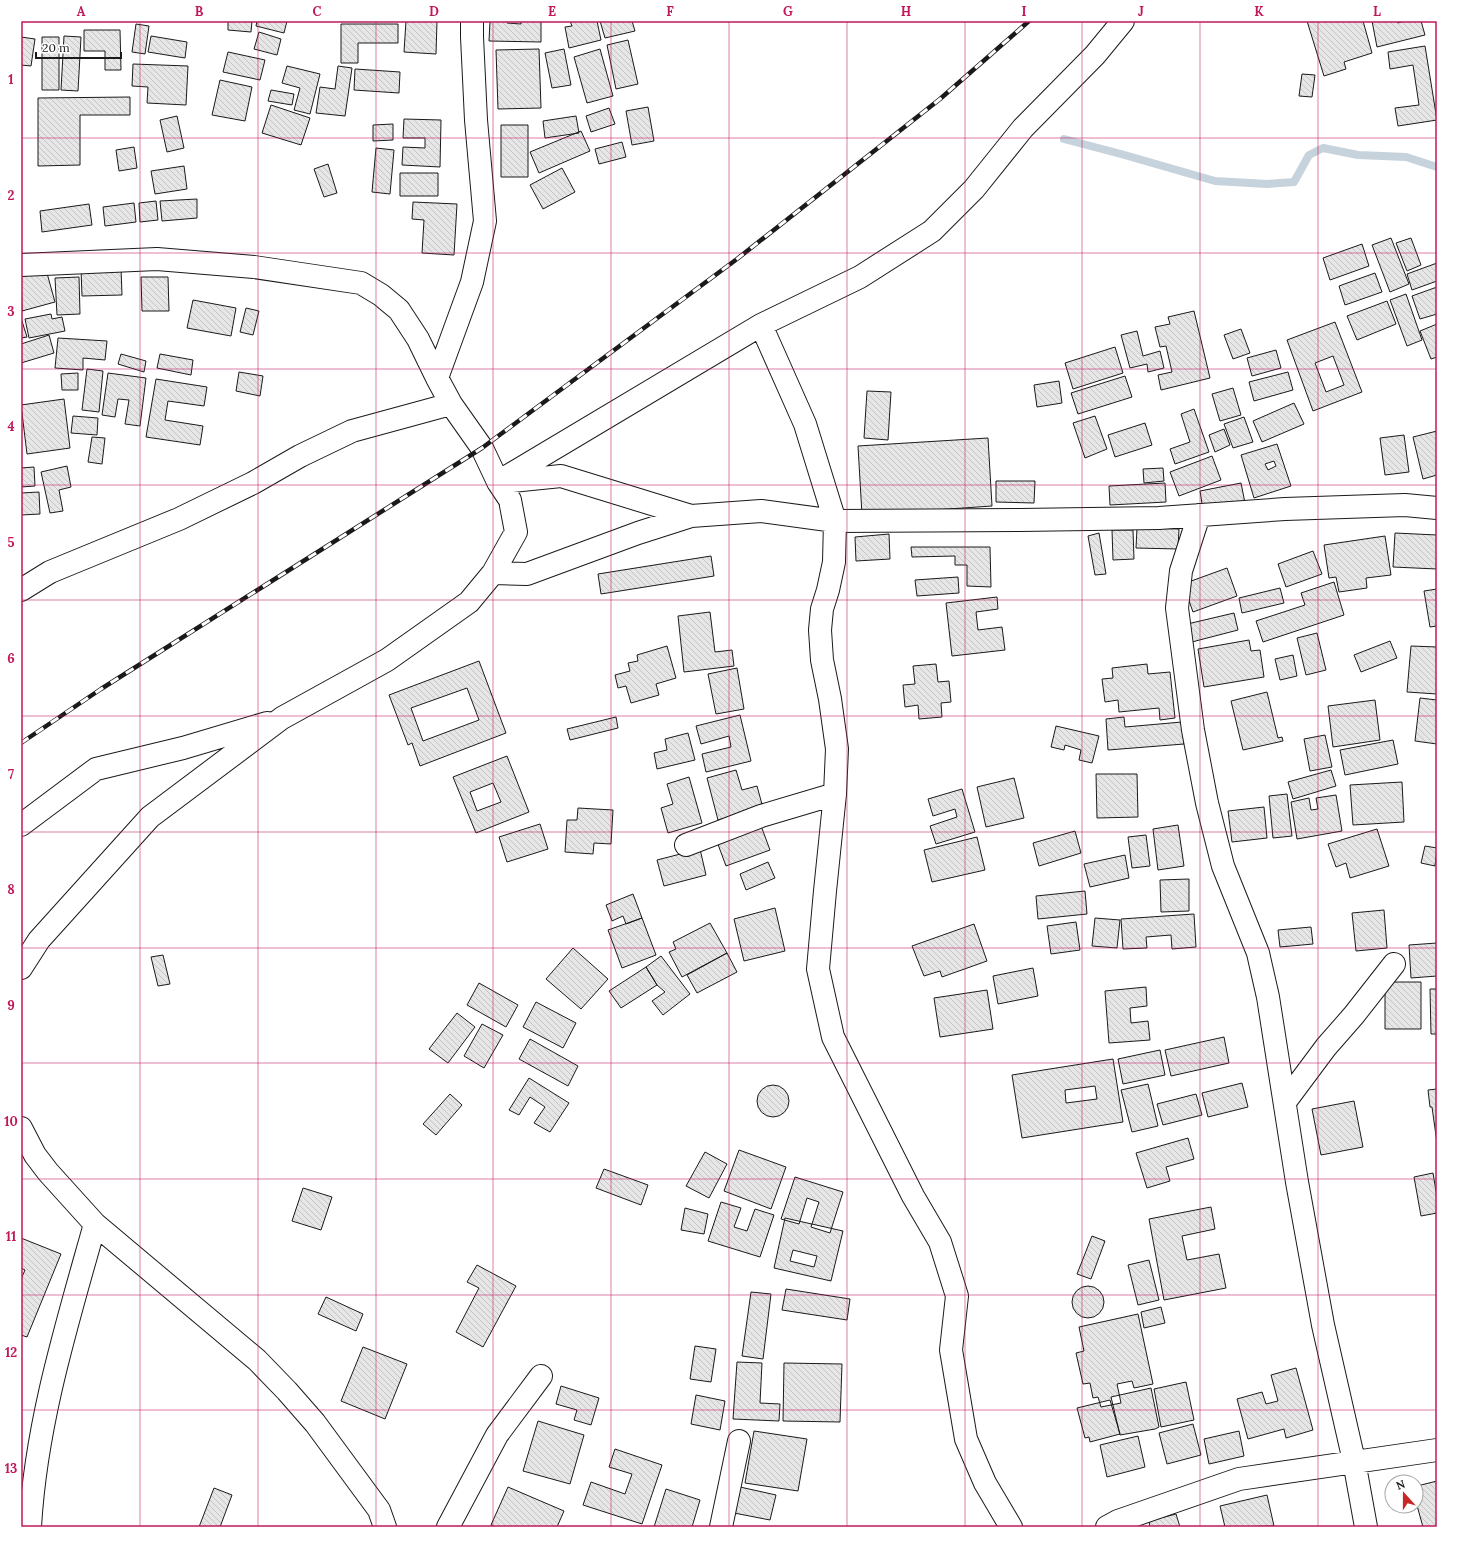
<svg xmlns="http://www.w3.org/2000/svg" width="1458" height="1548" viewBox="0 0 1458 1548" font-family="Lora,serif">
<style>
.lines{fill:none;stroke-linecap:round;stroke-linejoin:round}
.stream{stroke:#c6d2dc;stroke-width:8}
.building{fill:url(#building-back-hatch);stroke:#1a1a1a;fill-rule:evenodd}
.minor-casing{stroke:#1a1a1a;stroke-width:24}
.minor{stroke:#fff;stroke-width:22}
.rail-casing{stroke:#1a1a1a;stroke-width:4.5}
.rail{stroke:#fff;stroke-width:3;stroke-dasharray:9;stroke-linecap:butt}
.grid{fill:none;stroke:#c2185b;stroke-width:1;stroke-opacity:0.55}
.neatline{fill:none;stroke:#c2185b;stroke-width:1.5}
.grid-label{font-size:13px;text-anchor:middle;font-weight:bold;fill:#c2185b}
</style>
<defs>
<pattern id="building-back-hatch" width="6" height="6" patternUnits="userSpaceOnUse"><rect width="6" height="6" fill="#e6e6e6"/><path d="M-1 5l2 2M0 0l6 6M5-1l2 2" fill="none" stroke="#c5c5c5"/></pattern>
</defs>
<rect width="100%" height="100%" fill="#fff"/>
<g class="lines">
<path class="stream" d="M1064 139 1121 154 1215 181 1267 184 1294 182 1309 155 1323 148 1358 155 1406 157 1437 167"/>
</g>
<path class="building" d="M228 21H252L251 32 228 30Z
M257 21H287L284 33 256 26Z
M406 21H437L436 54 404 52Z
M490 21H507V23L521 24V21H541V42L489 41Z
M570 21H597L601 40 569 48 565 27 572 26Z
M600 21H632L635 31 605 38Z
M1307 21H1363L1372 53 1344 62 1346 69 1324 76Z
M1372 21H1397L1398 23 1404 21H1421L1425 35 1377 47Z
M136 24 149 26 145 54 132 52Z
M341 24H398V43H358V63H341Z
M84 30H120L121 70H105V51H84Z
M259 32 281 39 277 55 254 49Z
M64 36 81 37 78 91 61 90Z
M151 36 187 42 185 58 148 52Z
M21 37 35 39 31 66 21 65Z
M42 37H59V90H42Z
M628 40 638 84 616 89 607 45Z
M1425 46 1437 120 1398 126 1395 108 1419 105 1413 65 1390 69 1388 52Z
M539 49 541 108 498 109 496 50Z
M564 49 571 85 552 88 545 53Z
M600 49 613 96 587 103 574 57Z
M228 52 265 60 260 80 223 72Z
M133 64 188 66 186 105 147 103 148 87 132 86Z
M287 66 320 74 310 114 294 110 300 88 282 83Z
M338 66 352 68 345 116 316 113 320 87 335 89Z
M355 69 400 72 399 93 354 90Z
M1302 74 1315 75 1312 97 1299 96Z
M220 80 252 87 245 121 212 115Z
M271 90 294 94 292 105 268 101Z
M130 97V115H80V165L38 166V98Z
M271 105 310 118 301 145 262 133Z
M648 107 654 141 632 145 626 111Z
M609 108 615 124 591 132 586 116Z
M177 116 184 148 167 152 160 120Z
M576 116 579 133 545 138 543 121Z
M404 119 441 120 440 167 402 165 403 147 425 148V138H403Z
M393 124V140L373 141V125Z
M501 125H528V177H501Z
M581 131 590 151 539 173 530 152Z
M622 142 626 157 599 164 595 149Z
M134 147 137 168 119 171 116 150Z
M376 148 394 150 390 194 372 192Z
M328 164 337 193 324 197 314 169Z
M184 166 187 189 155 194 151 171Z
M562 168 575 192 543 209 530 185Z
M400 173H438V196H400Z
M197 199V218L162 221 160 201Z
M156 201 158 220 140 222 139 203Z
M413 202 457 204 454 255 422 253 424 220 412 219Z
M134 203 136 222 105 226 103 207Z
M89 204 92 225 42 232 40 211Z
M1391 238 1409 284 1390 292 1372 245Z
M1411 238 1421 265 1407 271 1396 243Z
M1362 244 1369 266 1330 280 1323 258Z
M1437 263V281L1412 290 1407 274Z
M45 266 55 302 22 311 21 272Z
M121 268 122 295 82 296 81 269Z
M1375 273 1382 292 1345 305 1339 286Z
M79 277 80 314 57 315 55 278Z
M141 277H168L169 311H142Z
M1437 287V314L1420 319 1412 296Z
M1406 294 1422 340 1407 346 1390 300Z
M193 300 236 308 231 336 187 328Z
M1387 301 1396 324 1357 340 1347 316Z
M246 308 259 311 253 335 240 332Z
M1194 311 1210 378 1161 390 1158 375 1172 372 1166 346 1160 347 1155 327 1170 324 1168 317Z
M51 314 52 319 62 317 65 331 29 338 25 319Z
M21 318 27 337 21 338Z
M1335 322 1362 392 1313 411 1287 340ZM1333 356 1344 385 1326 392 1315 363Z
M1437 324V357L1431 359 1420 331Z
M1241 329 1250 353 1233 359 1224 335Z
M1137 331 1143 356 1160 351 1164 368 1148 372 1147 364 1130 368 1121 335Z
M49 335 54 353 21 363V344Z
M58 338 107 341 105 360 83 358V370L55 368Z
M1115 347 1123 373 1073 389 1065 363Z
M1276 350 1281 368 1252 376 1247 358Z
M121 354 146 361 144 372 118 364Z
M160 354 193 360 191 375 157 368Z
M87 369 103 371 99 412 82 410Z
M239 372 263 376 260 396 236 391Z
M1288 372 1293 390 1254 401 1249 382Z
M78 373V390H62L61 374Z
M108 373 146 378 140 426 125 424 129 400 118 399 115 417 102 415Z
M1125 376 1132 397 1078 414 1071 393Z
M156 379 207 387 204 406 168 401 165 420 203 426 200 445 146 437Z
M1059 381 1062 403 1037 407 1034 385Z
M1233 388 1241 415 1220 421 1212 394Z
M867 391 891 392 888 440 864 438Z
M64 399 70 448 27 454 21 405Z
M1294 403 1304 424 1262 442 1253 421Z
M1194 409 1209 452 1175 464 1170 449 1190 442 1181 414Z
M73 416 98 418 97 435 71 433Z
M1095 416 1107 449 1085 458 1073 423Z
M1244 417 1253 442 1233 448 1224 424Z
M1145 423 1152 445 1115 457 1108 435Z
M1224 429 1230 445 1215 452 1209 435Z
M1437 431V475L1423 479 1413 437Z
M1404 435 1409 472 1385 475 1380 438Z
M92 437 105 438 102 464 88 462Z
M988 438 992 506 862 515 858 446Z
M1277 444 1291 486 1254 498 1241 455ZM1274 461 1276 466 1268 470 1265 464Z
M1212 456 1221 480 1179 496 1170 472Z
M67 466 71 487 59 490 63 511 50 513 41 472Z
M34 467 35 486 21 487V468Z
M1163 468 1164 481 1144 483 1143 469Z
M996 481H1035L1034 503 996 502Z
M1165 483 1166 502 1110 505 1109 486Z
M1241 483 1245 503 1203 510 1200 491Z
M39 492 40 514 21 515V493Z
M1137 528 1179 529 1178 549 1136 548Z
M1112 530H1133L1134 559 1113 560Z
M1099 533 1106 574 1095 575 1088 536Z
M1395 533 1437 535V569L1393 567Z
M889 534 890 559 856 561 855 537Z
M1385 536 1391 575 1366 578 1367 588 1339 592 1336 577 1329 578 1324 545Z
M911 547H990L991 587 967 586V565H955V556L912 557Z
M1313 551 1322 574 1286 587 1278 564Z
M711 556 714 576 601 594 598 574Z
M1227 568 1237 596 1193 612 1183 584Z
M958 577 959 593 917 596 915 580Z
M1334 582 1344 615 1263 642 1256 621 1305 605 1301 593Z
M1280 588 1284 603 1242 613 1239 598Z
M1437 589V626L1430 627 1424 591Z
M997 597 998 609 976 612 978 630 1002 627 1005 650 952 656 946 603Z
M710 612 715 652 732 650 734 666 684 672 678 616Z
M1234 613 1238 630 1188 643 1183 625Z
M1317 633 1326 670 1306 675 1297 638Z
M1249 640 1251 651 1260 650 1264 677 1204 687 1198 649Z
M1390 641 1397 658 1361 672 1354 655Z
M667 646 676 678 656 684 659 695 631 703 626 686 618 688 615 675 630 671 628 663 638 661 637 655Z
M1411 646 1437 647V694L1407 692Z
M1293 655 1297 676 1280 680 1275 659Z
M479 661 506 733 420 766 412 743 408 745 389 695ZM467 688 479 720 423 741 411 708Z
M936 664 938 682 949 681 951 702 941 703 942 717 919 719 918 705 905 707 903 685 915 684 913 666Z
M1147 664 1148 674 1170 672 1175 718 1160 720 1159 708 1119 712 1118 700 1105 702 1102 679 1113 678 1112 668Z
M737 668 744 709 716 714 708 674Z
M1267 692 1278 738 1282 737 1283 741 1243 750 1231 701Z
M1420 698 1437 700V744L1415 741Z
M1375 700 1380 740 1333 747 1328 706Z
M740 715 751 761 706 772 702 754 731 747 729 736 701 744 696 726Z
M616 717 618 728 570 740 567 729Z
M1124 717 1125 727 1182 722 1184 744 1108 750 1106 719Z
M1056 726 1099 736 1092 763 1079 760 1081 750 1065 745 1064 750 1051 747Z
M688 733 695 760 657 769 654 753 667 750 665 739Z
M1325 735 1332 767 1310 771 1304 739Z
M1393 740 1398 764 1345 775 1340 750Z
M507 756 529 812 476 833 453 777ZM493 783 501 802 477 811 470 792Z
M736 770 742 790 757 786 763 808 718 820 707 778Z
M1331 770 1336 786 1293 799 1288 782Z
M1096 774H1137L1138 817 1097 818Z
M689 777 702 823 668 833 661 808 673 804 667 784Z
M1014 778 1024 818 986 827 977 787Z
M1402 782 1404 822 1353 825 1350 785Z
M962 789 975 832 936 844 930 826 957 817 955 809 933 816 928 799Z
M1287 794 1292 836 1273 838 1269 796Z
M1336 795 1342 831 1297 839 1291 802 1309 798 1311 810 1318 809 1316 798Z
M1264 807 1267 838 1232 842 1228 811Z
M578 808 613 810 611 844 594 843 593 854 565 852 567 820H577Z
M760 823 770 850 726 866 716 839Z
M540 824 548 849 507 862 499 837Z
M1178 825 1184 866 1158 870 1153 829Z
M1377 829 1389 866 1350 878 1346 863 1336 867 1328 844Z
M1075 831 1081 853 1039 866 1033 843Z
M1146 835 1150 866 1132 868 1128 837Z
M977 837 985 870 932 882 924 850Z
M1425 846 1437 848 1435 866 1421 863Z
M700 849 706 875 664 886 657 860Z
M1125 855 1129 878 1090 887 1084 864Z
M768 862 775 878 746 890 740 874Z
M1189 879V911L1161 912 1160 880Z
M1085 891 1087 914 1038 919 1036 896Z
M633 894 642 918 626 924 623 916 612 921 606 905Z
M775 908 785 951 744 961 734 919Z
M1384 910 1387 948 1356 951 1352 913Z
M1194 914 1196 947 1172 949 1171 935 1146 937 1147 948 1123 949 1121 919Z
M642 918 656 955 622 968 608 930Z
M1095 918 1120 920 1117 948 1092 946Z
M1076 922 1080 950 1051 954 1047 926Z
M710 923 727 953 682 977 669 952 676 949 673 942Z
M974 924 987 961 942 977 940 971 924 976 912 946Z
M1311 927 1313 944 1280 947 1278 930Z
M1437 943V976L1411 978 1409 945Z
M573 948 608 979 581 1009 546 979Z
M727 953 737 972 697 993 687 975Z
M163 955 170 984 158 986 151 957Z
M661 956 690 994 663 1015 652 1001 665 992 657 985 646 967Z
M646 967 657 985 621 1008 609 991Z
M1033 968 1038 996 998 1004 993 976Z
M1385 982H1421V1029H1385Z
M479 983 518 1005 506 1027 467 1005Z
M1146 987 1147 1006 1130 1008 1131 1023 1148 1021 1150 1040 1109 1043 1105 991Z
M1430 989H1437V1034H1431Z
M987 990 993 1029 940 1037 934 998Z
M536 1002 576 1023 563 1048 523 1027Z
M457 1013 475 1027 448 1063 429 1049Z
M482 1024 503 1035 484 1068 464 1056Z
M1224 1037 1229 1063 1171 1076 1165 1050Z
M530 1039 578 1066 568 1086 519 1059Z
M1160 1050 1165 1075 1123 1084 1118 1059Z
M1113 1059 1123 1122 1022 1138 1012 1075ZM1095 1086 1097 1099 1066 1103 1065 1090Z
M529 1078 569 1103 550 1132 534 1123 545 1107 530 1097 519 1115 509 1110Z
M1242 1083 1248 1107 1208 1117 1202 1093Z
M1148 1084 1158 1126 1132 1132 1121 1090Z
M757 1101a16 16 0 1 1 32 0a16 16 0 1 1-32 0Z
M1437 1089V1143L1432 1107H1430L1428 1090Z
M450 1094 462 1105 436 1135 423 1124Z
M1196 1094 1202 1115 1163 1125 1157 1104Z
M1354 1101 1363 1147 1321 1155 1312 1109Z
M1188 1138 1194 1159 1166 1167 1170 1181 1147 1188 1136 1153Z
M739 1150 786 1167 771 1209 724 1191Z
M705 1152 727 1164 709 1198 686 1186Z
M604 1169 648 1185 641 1205 596 1188Z
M1433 1173 1437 1197V1213L1421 1216 1414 1177Z
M795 1177 843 1192 830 1233 811 1227 819 1202 807 1198 799 1224 781 1219Z
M303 1188 332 1197 321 1230 292 1221Z
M721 1202 741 1208 734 1227 747 1231 755 1209 774 1215 760 1257 708 1241Z
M1211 1207 1215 1229 1182 1236 1187 1260 1219 1254 1226 1288 1164 1300 1149 1219Z
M685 1208 708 1214 704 1234 681 1230Z
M785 1218 843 1231 831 1281 774 1268ZM793 1250 817 1256 814 1267 790 1261Z
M1092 1236 1105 1241 1091 1279 1077 1274Z
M21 1238 61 1254 27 1337 21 1335V1279L25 1270 21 1268Z
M1149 1260 1159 1300 1138 1305 1128 1265Z
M477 1265 516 1286 483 1347 456 1332 479 1288 467 1282Z
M1072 1302a16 16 0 1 1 32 0a16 16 0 1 1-32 0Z
M786 1289 850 1299 847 1320 782 1310Z
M751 1292 771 1294 763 1359 742 1356Z
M326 1297 363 1314 356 1331 318 1314Z
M1161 1307 1165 1323 1144 1328 1141 1312Z
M1138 1314 1153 1384 1134 1388 1132 1381 1117 1384 1121 1403 1101 1407 1098 1397 1093 1398 1090 1383 1083 1384 1076 1353 1084 1351 1079 1327Z
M695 1346 716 1349 711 1382 690 1379Z
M363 1347 407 1364 385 1419 341 1401Z
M737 1362 762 1363 760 1403 780 1404 779 1421 733 1419Z
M784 1363 842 1364 840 1422 783 1421Z
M1296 1368 1313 1430 1286 1438 1284 1429 1248 1439 1237 1399 1262 1392 1266 1404 1278 1401 1271 1375Z
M1186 1382 1194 1420 1161 1427 1154 1389Z
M561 1386 599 1398 591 1425 574 1420 577 1410 556 1404Z
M1151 1388 1159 1427 1155 1429 1120 1435 1111 1397Z
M696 1395 725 1401 720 1430 691 1424Z
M1110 1400 1120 1434 1090 1442 1089 1437 1085 1438 1077 1408Z
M538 1421 584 1435 570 1484 523 1471Z
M1193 1424 1201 1455 1167 1464 1159 1433Z
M754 1431 807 1439 798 1491 745 1483Z
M1239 1431 1244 1456 1209 1464 1204 1439Z
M1138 1436 1145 1467 1107 1477 1100 1445Z
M615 1449 662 1465 642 1524 583 1505 591 1482 625 1494 632 1474 609 1467Z
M1437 1481V1527H1423L1416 1502V1501L1421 1499 1417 1486Z
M508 1487 564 1511 557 1527H495L491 1525Z
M740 1487 776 1495 770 1520 734 1513Z
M214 1488 232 1495 220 1527H199Z
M666 1489 700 1500 692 1527H654Z
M1267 1495 1274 1526 1225 1527 1220 1506Z
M1176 1514 1180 1527H1150L1149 1521Z"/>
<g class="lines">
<g class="minor-casing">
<path id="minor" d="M21 265 157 259 254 267 361 283 381 295 399 310 418 339 437 378 451 404 482 448 498 482 510 500 516 532 493 573 469 602 387 660 282 718 150 817 39 940 21 968
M761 325 805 424 835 521 834 562 828 590 822 609 820 630 822 660 830 699 837 749 835 794 825 891 818 969 833 1037 913 1196 940 1242 957 1296 951 1350 966 1439 985 1483 1011 1527
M437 378 472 282 485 221 476 120 472 37V21
M498 482 761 325 860 277 932 231 974 189 1023 128 1095 55 1123 21
M503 482 561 476 691 516
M1199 515 1181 571 1177 608 1193 730 1207 803 1223 866 1258 953 1268 997 1297 1182 1323 1325 1354 1461 1366 1527
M493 573 527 574 638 533 691 516 761 511 835 521 1020 520 1159 518 1285 509 1405 505 1437 508
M21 590 50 572 179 519 253 483 300 456 352 431 451 404
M21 825 96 769 183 748 267 723
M686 845 761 816 835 794
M1285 1102 1326 1047 1354 1015 1394 964
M21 1128 35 1155 48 1172 95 1224 257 1360 287 1391 315 1423 379 1510 385 1527
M30 1527C36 1423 67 1324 95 1224
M448 1527 497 1435 541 1376
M721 1527 739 1441
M1107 1527 1118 1521 1239 1479 1437 1450"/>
</g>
<use href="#minor" class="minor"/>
<g class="rail-casing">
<path id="rail" d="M21 743 101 689 482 448 737 259 940 99 1029 21"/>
</g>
<use href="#rail" class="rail"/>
</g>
<path class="grid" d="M140 21V1527M258 21V1527M376 21V1527M493 21V1527M611 21V1527M729 21V1527M847 21V1527M965 21V1527M1082 21V1527M1200 21V1527M1318 21V1527M21 138H1437M21 253H1437M21 369H1437M21 485H1437M21 600H1437M21 716H1437M21 832H1437M21 948H1437M21 1063H1437M21 1179H1437M21 1295H1437M21 1410H1437"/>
<rect width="1458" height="1548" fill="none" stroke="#ffffff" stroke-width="44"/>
<g transform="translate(1404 1494) rotate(339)"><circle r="19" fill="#ffffff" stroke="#a3a3a3"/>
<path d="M0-3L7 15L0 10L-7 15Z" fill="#c62828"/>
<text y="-6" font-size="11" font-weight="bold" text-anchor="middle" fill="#1a1a1a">N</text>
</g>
<path d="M36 52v6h85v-6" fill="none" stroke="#1a1a1a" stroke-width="2"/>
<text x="42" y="52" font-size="12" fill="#1a1a1a" stroke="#ffffff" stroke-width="3" paint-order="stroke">20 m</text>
<rect x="22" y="22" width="1414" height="1504" class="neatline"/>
<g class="grid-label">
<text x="81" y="16">A</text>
<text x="199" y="16">B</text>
<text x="317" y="16">C</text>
<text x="434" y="16">D</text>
<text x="552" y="16">E</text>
<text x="670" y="16">F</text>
<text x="788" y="16">G</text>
<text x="906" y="16">H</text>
<text x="1024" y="16">I</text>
<text x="1141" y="16">J</text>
<text x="1259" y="16">K</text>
<text x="1377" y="16">L</text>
<text x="11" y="84">1</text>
<text x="11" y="200">2</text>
<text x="11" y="316">3</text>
<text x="11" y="431">4</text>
<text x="11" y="547">5</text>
<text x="11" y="663">6</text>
<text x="11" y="779">7</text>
<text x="11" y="894">8</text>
<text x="11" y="1010">9</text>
<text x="11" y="1126">10</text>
<text x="11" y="1241">11</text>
<text x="11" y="1357">12</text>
<text x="11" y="1473">13</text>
</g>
</svg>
